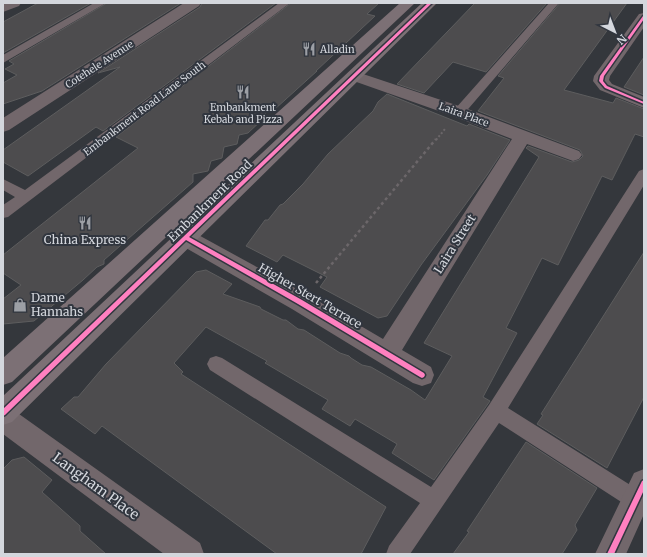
<svg xmlns="http://www.w3.org/2000/svg" width="647" height="557" viewBox="0 0 647 557" font-family="Merriweather,serif">
<style>
.building{fill:#4d4c4e;stroke:#5d5d5e}
.lines{fill:none;stroke-linecap:round;stroke-linejoin:round}
.path-far1{stroke:#6c676a;stroke-width:2;stroke-dasharray:2 2;stroke-linecap:butt}
.path{stroke:#6c676a;stroke-width:2.5;stroke-dasharray:3 3;stroke-linecap:butt}
.lane{fill:#72676b;fill-rule:evenodd}
.street{fill:#72676b;fill-rule:evenodd}
.primary{fill:#7c7075;fill-rule:evenodd}
.cycleway-casing{stroke:#31363f;stroke-width:3}
.cycleway{fill:#ff80c0;fill-rule:evenodd}
.labels{text-anchor:middle;stroke-width:4;stroke-linejoin:round;paint-order:stroke}
.far-poi-label{font-size:10px;fill:#d4d7dd;stroke:#31363f;text-anchor:start}
.far-street-label{font-size:10px;fill:#d4d7dd;stroke:#31363f}
.street-label{font-size:12px;fill:#d4d7dd;stroke:#31363f}
.poi-label{font-size:12px;fill:#d4d7dd;stroke:#31363f}
.near-street-label{font-size:14px;fill:#d4d7dd;stroke:#31363f}
</style>
<rect width="100%" height="100%" fill="#34373c"/>
<path class="building" d="M38 3H91L3 53V22Z
M107 3H181L42 91 3 104V83L17 75 5 69 14 64 9 61Z
M202 3H276L103 131 96 127 28 176 3 162V150L120 67 98 73 200 7Z
M291 3H379L367 14 375 16 316 71H317L275 109 266 112 264 118 248 133 239 135 237 144 224 147 222 158 211 161 208 171 193 174V182L104 260V264L97 267 83 280 34 321 3 324V299L21 285 3 273V255L138 148 116 137Z
M475 3H547L486 72 453 62 424 93 397 84Z
M560 3H627L564 90 613 103 616 98 644 109V137L635 134 612 180 602 176 558 265 542 258 506 328 517 333 483 397 490 401 434 480 392 453 397 444 355 419 350 426 322 409 328 400 265 363 267 361 206 327 174 363 183 372 181 374 386 507 361 554H277L102 426 95 434 61 409 74 397H78L106 364 196 272 206 270 232 284 223 294 260 307 261 309 283 320H286L298 329 304 330 340 353 349 356 351 358 362 365 371 367 411 390 425 400 452 356 424 343 539 157 526 148 528 146 572 162 579 160 583 156 580 150 478 111 504 78 498 76Z
M644 57V95L624 87Z
M387 94 467 126 469 124 510 140 487 175 421 265 387 316 378 318 320 287 327 277 283 255 277 262 246 246 265 220H268L280 205 283 204 303 184 328 154 373 111 378 102Z
M644 252V397L607 468 537 424 543 415 541 414Z
M526 442 597 488 575 525 577 530 562 554H453L469 532 467 531Z
M24 457 52 480 42 492 80 526V531L106 554H3V473L4 468 12 460Z"/>
<g class="lines">
<path class="path-far1" d="M436 140 445 129"/>
<path class="path" d="M316 283 436 139"/>
<path class="lane" d="M94 3H106L3 63V55Z
M279 3H290L8 217 3 218V205L15 197 3 190V179L25 190Z
M549 3H559L463 115H455L453 112 455 109Z
M644 169V185L508 408 643 493V507L636 510 629 507 499 423 410 554H386L389 546 420 503 210 370 207 364 210 358 216 356 222 358 431 487 489 405 639 171Z"/>
<path class="street" d="M3 3H21L19 6 3 12Z
M184 3H201L199 6 9 130 3 132V118Z
M644 13V27L610 76 609 80 612 84 644 97V108L600 90 593 81 594 76 639 14Z
M354 71 465 108 579 151 582 155 579 159 573 161 527 144 402 350 431 367 434 375 431 383 422 386 413 383 292 309 179 244 176 238 179 232 186 230 193 232 308 295 383 339 512 139 453 116 348 79 346 76 348 73Z
M3 406 12 409 200 543 204 554H164L3 434Z
M644 469V514L626 554H595L634 473Z"/>
<path class="primary" d="M400 3H415L12 382 3 385V358Z
M422 3H437L12 422 3 425V396Z"/>
<g class="cycleway-casing">
<path id="cycleway" d="M428 3H432L189 237 302 300 424 373 425 375 424 377 422 378 420 377 298 304 186 240 5 415 3 416V409Z
M643 16H644V19L604 76 603 81 607 86 644 102V104L605 88 599 81 600 76Z
M644 480V490L614 554H607L642 481Z"/>
</g>
<use href="#cycleway" class="cycleway"/>
</g>
<defs>
<g id="restaurant-bare" transform="scale(1.08)"><path d="M-5-6h1v4h1v-4h1v4h1v-4h1v5L-1.5 .5V6h-2V.5L-5-1ZM5-6V6H3V1.5H1.5Q1.5-4 5-6Z" fill="#9c9fa5" stroke="#31363f" stroke-width="2.5" paint-order="stroke"/></g>
<g id="shop-bare" transform="scale(1.08)"><path d="M-5-2.5h2.3a2.7 3.5 0 0 1 5.4 0H5L5.5 6h-11ZM-1.5-2.5h3a1.5 2.3 0 0 0-3 0Z" fill="#9c9fa5" stroke="#31363f" stroke-width="2.5" paint-order="stroke"/></g>
</defs>
<g fill-rule="evenodd">
<use href="#restaurant-bare" x="309" y="49"/>
<use href="#restaurant-bare" x="243" y="92"/>
<use href="#restaurant-bare" x="85" y="223"/>
<use href="#shop-bare" x="20" y="305"/>
</g>
<g class="labels">
<g class="far-poi-label">
<text x="320" y="53">Alladin</text>
<text x="243" y="111" text-anchor="middle">Embankment<tspan x="243" dy="12">Kebab and Pizza</tspan></text>
</g>
<g class="far-street-label">
<text transform="translate(99 64) rotate(-33)" y="4">Cotehele Avenue</text>
<text transform="translate(144 108) rotate(-37)" y="4">Embankment Road Lane South</text>
<text transform="translate(464 114) rotate(20)" y="4">Laira Place</text>
</g>
<g class="street-label">
<text transform="translate(210 201) rotate(-44)" y="4">Embankment Road</text>
<text transform="translate(455 244) rotate(-58)" y="4">Laira Street</text>
<text transform="translate(310 296) rotate(30)" y="4">Higher Stert Terrace</text>
</g>
<g class="poi-label">
<text x="85" y="244">China Express</text>
<text x="31" y="302" text-anchor="start">Dame<tspan x="31" dy="14">Hannahs</tspan></text>
</g>
<g class="near-street-label">
<text transform="translate(96 486) rotate(36)" y="5">Langham Place</text>
</g>
</g>
<rect width="647" height="557" fill="none" stroke="#d4d7dd" stroke-width="8"/>
<g transform="translate(615 32) rotate(138)" stroke="#31363f" stroke-width="3" paint-order="stroke">
<path d="M0-3L7 15L0 10L-7 15Z" fill="#d4d7dd"/>
<text y="-6" font-size="11" font-weight="bold" text-anchor="middle" fill="#d4d7dd">N</text>
</g>
</svg>
